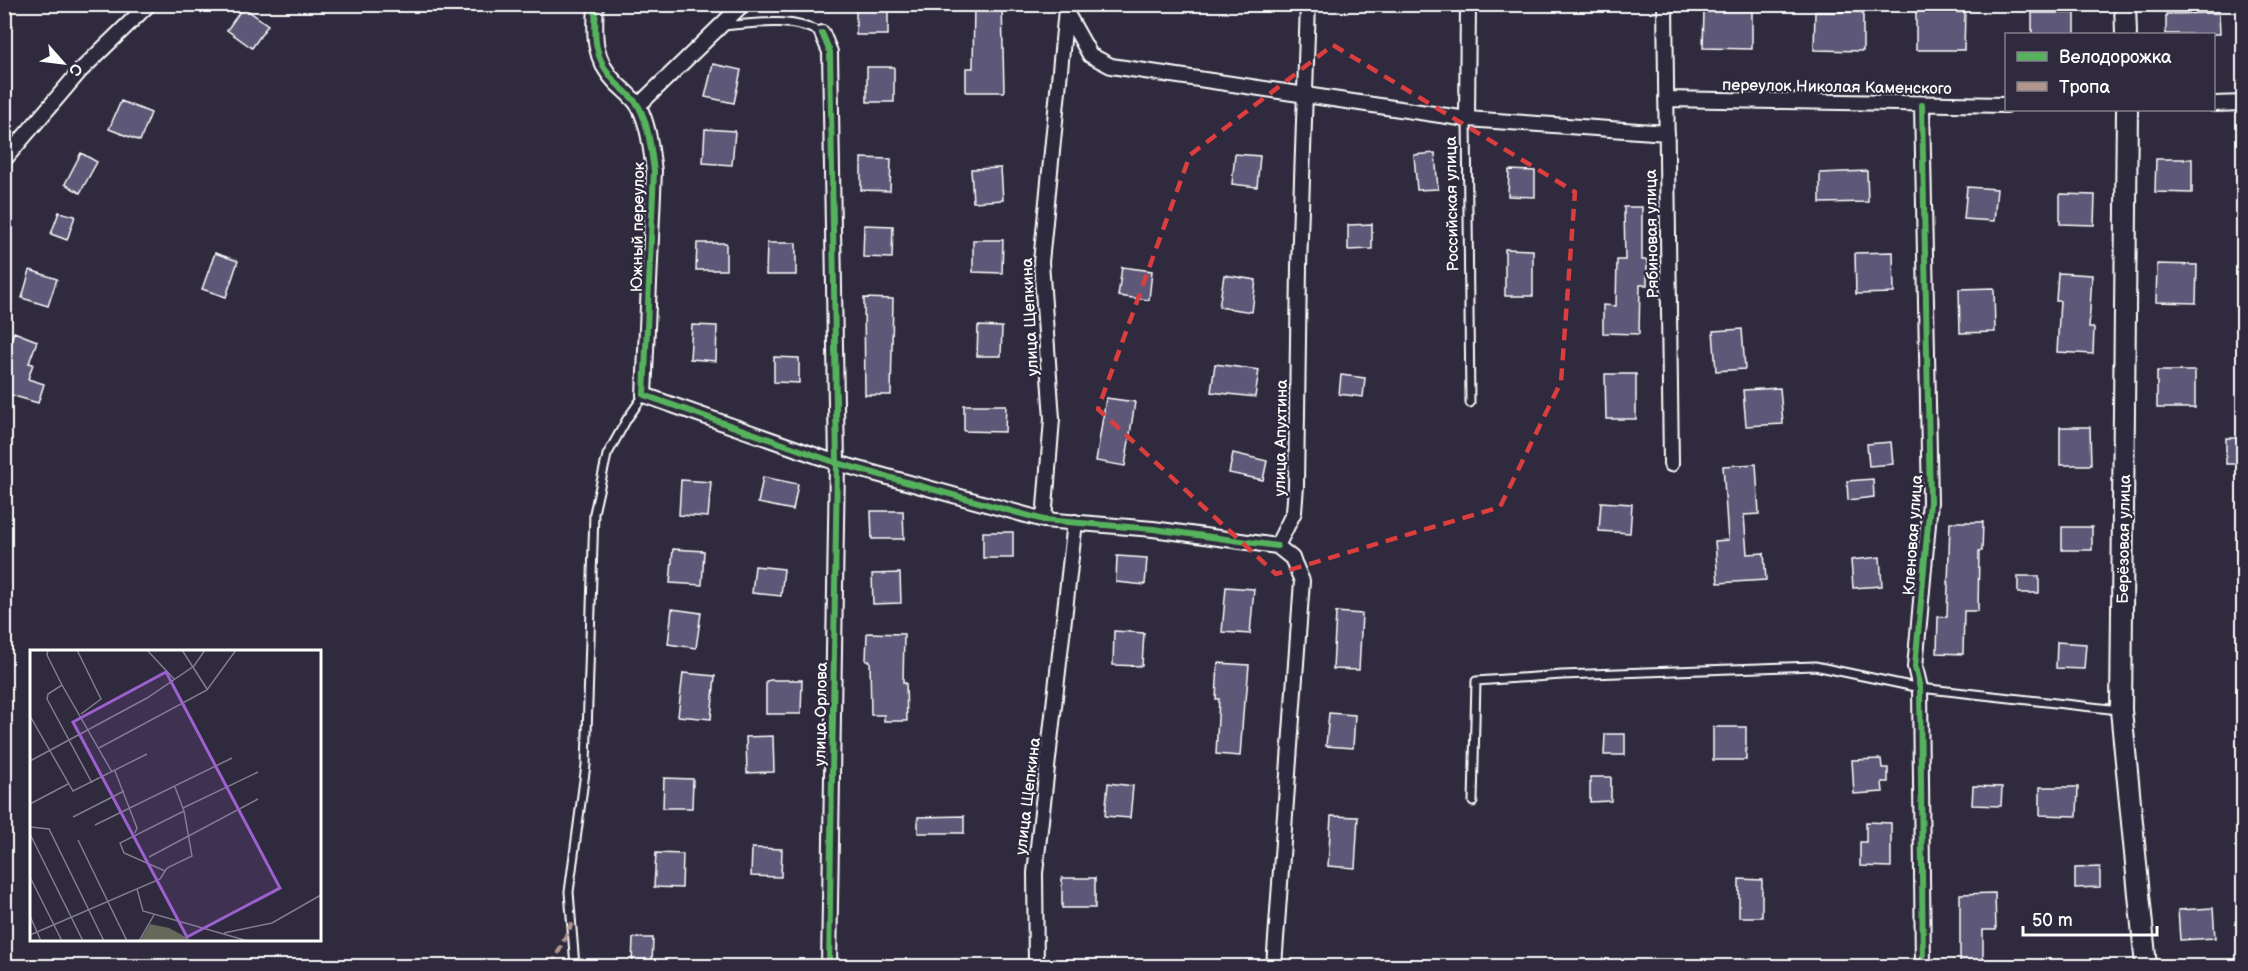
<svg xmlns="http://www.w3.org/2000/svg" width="2248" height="971" viewBox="0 0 2248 971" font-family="'Balsamiq Sans',sans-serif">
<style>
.building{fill:#5d5977;stroke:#fff;stroke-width:1.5}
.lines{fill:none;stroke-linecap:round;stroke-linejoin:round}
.service-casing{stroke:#fff;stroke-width:11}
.minor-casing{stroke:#fff;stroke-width:18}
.secondary-casing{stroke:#fff;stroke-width:24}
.service{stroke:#2f2a3d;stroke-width:7}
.minor{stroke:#2f2a3d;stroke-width:14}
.secondary{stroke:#2f2a3d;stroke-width:20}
.quiet{stroke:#b2968c;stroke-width:4.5;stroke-dasharray:9 4.5;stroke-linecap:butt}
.cycleway-casing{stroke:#2f2a3d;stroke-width:10}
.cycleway{stroke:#56b35d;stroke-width:6}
.marked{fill:none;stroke:#da3e3e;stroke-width:4.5;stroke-dasharray:12 8;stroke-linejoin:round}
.labels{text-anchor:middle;stroke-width:4.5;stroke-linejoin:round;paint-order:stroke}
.street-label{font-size:16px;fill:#fff;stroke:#2f2a3d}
.inset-road{fill:none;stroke:#827f8b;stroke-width:1.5}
.view{fill:#9c61cf;fill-opacity:0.15;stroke:#9c61cf;stroke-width:3}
.inset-edge{fill:none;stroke:#fff;stroke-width:3}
</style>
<rect width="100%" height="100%" fill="#2f2a3d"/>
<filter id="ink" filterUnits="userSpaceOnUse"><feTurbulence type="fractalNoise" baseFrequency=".0167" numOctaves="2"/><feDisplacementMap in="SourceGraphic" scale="12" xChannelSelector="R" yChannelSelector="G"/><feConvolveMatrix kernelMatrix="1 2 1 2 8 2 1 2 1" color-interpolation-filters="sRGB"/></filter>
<g filter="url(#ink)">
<path class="building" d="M856 4H888V35H856Z
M974 4H1002L1004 92H966V68H973Z
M243 7 268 25 252 48 227 30Z
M1704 10H1752V49L1703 48Z
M1916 11 1965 12 1964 50H1916Z
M1815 12H1863V51L1814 50Z
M2032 13H2075V34H2032Z
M2219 13 2220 34H2166V14Z
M713 64 741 70 734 103 705 97Z
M867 67H894V102H867Z
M121 101 151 113 140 141 109 129Z
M705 129 735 131 732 165 703 163Z
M81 153 97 162 80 193 65 184Z
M1435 153 1438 189 1417 190 1414 155Z
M1235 154 1260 156 1257 187 1232 184Z
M861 158 891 159 890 191 861 190Z
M2156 159H2192V193L2155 192Z
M1001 168 1003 200 973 202 971 169Z
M1509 170 1535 171V197L1508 196Z
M1867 171 1868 202 1820 203V173Z
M1967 187 1997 189 1994 221 1964 219Z
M2060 194 2095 195 2094 225 2060 224Z
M1624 207H1642V260H1647V285H1640L1639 334 1603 333V305L1616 306 1617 260H1625Z
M59 212 75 216 67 240 51 234Z
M1372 224V249L1348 250V225Z
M864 225 893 226 892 258 863 257Z
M973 240H1003L1002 273 973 272Z
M697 243H726V270H696Z
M767 243H796V275H766Z
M1505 249 1533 250V296H1505Z
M1893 252 1894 293 1856 294 1855 253Z
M215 253 238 261 226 297 202 289Z
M2157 264 2197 265 2196 303 2156 302Z
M1122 267 1152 271 1149 300 1118 296Z
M30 270 57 279 48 306 22 298Z
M2058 273 2092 275 2089 328H2094L2093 354 2057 352 2060 301H2056Z
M1224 275 1256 280 1252 312 1219 307Z
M1994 288 1995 332 1960 333 1959 289Z
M864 298 893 299 891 395H865Z
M692 325 717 326 716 361 690 359Z
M978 326 1002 327 1001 356H977Z
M1742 329 1745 369 1716 371 1713 331Z
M14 332 37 341 29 363 33 364 28 379 44 384 38 403 4 393V359Z
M774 357 799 358V383L774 382Z
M1215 364 1259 370 1255 397 1211 392Z
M2157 371H2195V408H2157Z
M1605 374H1636V419H1606Z
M1341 375 1365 378 1363 397 1339 394Z
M1780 388 1783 424 1746 426 1743 390Z
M1106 398 1135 402 1125 466 1096 461Z
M964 405H1006L1005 432 964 431Z
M2060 427H2090L2091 465H2060Z
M2226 438H2244V464H2226Z
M1891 442 1893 464 1869 466 1867 444Z
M1233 453 1267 461 1263 480 1229 473Z
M1756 464 1759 514 1744 515 1747 554 1764 553 1766 580 1718 583 1715 541 1728 540 1723 466Z
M763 477 798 484 793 510 758 503Z
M1873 479 1874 497 1848 500 1847 481Z
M681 480 711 482 708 517 679 515Z
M1601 502 1632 504 1630 533 1599 531Z
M871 511H903L904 539H872Z
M1950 522H1983L1982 551H1979L1978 611H1964L1963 654 1937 653 1938 617H1947Z
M2062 527H2092V550H2062Z
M983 532H1013V558H983Z
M673 549 704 551 702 585 670 583Z
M1117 556 1147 558 1145 585 1116 582Z
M1880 557 1882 586 1853 588 1851 560Z
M755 566 784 569 781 596 752 593Z
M900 573 901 603 873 604 872 574Z
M2018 576H2039V593H2018Z
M1226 587 1254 589 1250 634 1222 632Z
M672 609 701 613 696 648 668 644Z
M1336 612 1362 614 1359 670 1333 669Z
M1114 631 1144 633 1142 666 1113 665Z
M867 633 904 634 903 683H906L907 721H884V715H871L870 661H866Z
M2057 642 2086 644 2084 669 2056 668Z
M1218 663 1249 665 1246 701H1244L1240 756 1216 754 1219 699H1216Z
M683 673 715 676 711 719 678 716Z
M771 680H802L801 714H766V681Z
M1329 713 1355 715 1353 748 1326 746Z
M1713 727H1746V760H1713Z
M1605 734H1625V755H1604Z
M773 736 774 772 747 773 746 737Z
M1881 759 1882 768H1888V782H1882L1883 792 1854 794 1852 760Z
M1590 777H1611V801L1590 802Z
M664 778 693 779 692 808H663Z
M1108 783 1133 786 1130 818 1105 816Z
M1973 786 2002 787 2001 806 1972 805Z
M2040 787H2078L2077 816 2040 815Z
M964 816V833H918V817Z
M1331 816 1358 817 1355 868 1328 866Z
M1866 822 1891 823V867L1860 866V842H1866Z
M752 848 782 849 781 877 751 876Z
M656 853 683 854 682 888 654 887Z
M2100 867V887L2075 888V868Z
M1062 878H1095V908H1062Z
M1739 879 1762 880V917H1739Z
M1995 893 1996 930H1983V966H1960V894Z
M2213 908 2215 938 2180 940 2178 910Z
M633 938H653L652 964H632Z"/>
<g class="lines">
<g class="service-casing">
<path id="service" d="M723 26C757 23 791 17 822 33
M1467 119 1470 403
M1473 802 1476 681 1562 675 1815 666 1920 688 2119 710
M575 966 569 892 586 765 594 513 607 455 627 419 644 395"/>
</g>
<g class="minor-casing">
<path id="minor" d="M596 4C594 36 593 59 616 83 623 90 634 98 639 107 649 126 651 150 654 171L644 395 837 463 1044 520 1153 529 1277 546
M1665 4 1671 464
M1066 12 1090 55 1111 66 1467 119 1667 133
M822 33 830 52 837 463 829 966
M1666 99 2006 105
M2214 104 2244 103
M1922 105 1930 502 1915 667 1920 688 1923 966
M638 106 743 4
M1467 119 1468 4
M4 160 80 71 149 4
M1044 520 1052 419 1041 262 1066 10
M1277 546 1294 512 1296 486 1299 267 1308 4
M1036 966 1035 873 1075 522
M1274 966 1302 581 1292 558 1277 546"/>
</g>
<g class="secondary-casing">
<path id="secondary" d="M2125 4 2126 34
M2127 110 2121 710 2146 966"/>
</g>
<use href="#service" class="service"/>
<use href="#minor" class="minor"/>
<use href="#secondary" class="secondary"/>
<path class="quiet" d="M552 966 572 923"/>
<g class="cycleway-casing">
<path id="cycleway" d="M596 4C594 36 593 59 616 83 623 90 634 98 639 107 649 126 651 150 654 171L644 395 837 463 1044 520 1153 529 1277 546
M822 33 830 52 837 463 829 966
M1922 105 1930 502 1915 667 1920 688 1923 966"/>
</g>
<use href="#cycleway" class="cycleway"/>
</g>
</g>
<path class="marked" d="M1333 45 1575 192 1561 382 1500 507 1276 574 1098 409 1190 155Z"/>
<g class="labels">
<g class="street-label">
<text transform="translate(1837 86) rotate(1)" y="6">переулок Николая Каменского</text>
<text transform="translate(1451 204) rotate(-91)" y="6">Российская улица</text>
<text transform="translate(637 227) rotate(-89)" y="6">Южный переулок</text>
<text transform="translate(1651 234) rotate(-91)" y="6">Рябиновая улица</text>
<text transform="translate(1029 317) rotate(-93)" y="6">улица Щепкина</text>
<text transform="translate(1280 438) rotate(-89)" y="6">улица Апухтина</text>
<text transform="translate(1912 535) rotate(-86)" y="6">Кленовая улица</text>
<text transform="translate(2123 539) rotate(-89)" y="6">Берёзовая улица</text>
<text transform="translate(820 714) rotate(-89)" y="6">улица Орлова</text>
<text transform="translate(1027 796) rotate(-83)" y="6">улица Щепкина</text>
</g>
</g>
<g transform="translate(30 650)">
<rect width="291" height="291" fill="#2f2a3d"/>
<path d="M120 274 139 278 163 291H110Z" fill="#65695b"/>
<path class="inset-road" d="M18 0 17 5 32 35 82 122M47 0 71 49 51 64M117 0 144 29M152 0 177 39M32 35 18 44 17 49 62 133M0 66 43 141 117 104M69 98 177 40 206 0M0 111 117 48 164 16 175 0M85 121 107 178 105 183M0 154 38 134M153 158 228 122M43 167 94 141M65 175 202 108M0 177 19 179 74 291M0 184 53 291M48 190 97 291M119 207 228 149M135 221 94 203 90 193 154 161M0 227 32 291M107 239 113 261 218 291M0 266 11 291M194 283 242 273 291 245M0 285 130 229 137 218 162 206 154 161 145 137M109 291 124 265"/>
<path class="view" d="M136 22 250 238 157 287 43 72Z"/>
<rect width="291" height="291" class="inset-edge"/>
</g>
<rect width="2248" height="971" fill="none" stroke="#2f2a3d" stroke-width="24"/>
<rect x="12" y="12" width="2224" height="947" fill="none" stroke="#fff" stroke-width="2" filter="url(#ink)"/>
<rect x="2005" y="33" width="210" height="78" fill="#2f2a3d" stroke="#827f8b" stroke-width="1.5"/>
<rect x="2017" y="52" width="30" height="9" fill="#56b35d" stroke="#827f8b" stroke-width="1.5"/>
<text x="2059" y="63" font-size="18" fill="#ffffff">Велодорожка</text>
<rect x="2017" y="82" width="30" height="9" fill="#b2968c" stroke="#827f8b" stroke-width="1.5"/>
<text x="2059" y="93" font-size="18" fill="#ffffff">Тропа</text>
<g transform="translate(63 63) rotate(118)" stroke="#2f2a3d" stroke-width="4.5" paint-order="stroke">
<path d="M0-4.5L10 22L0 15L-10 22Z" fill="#ffffff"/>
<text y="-9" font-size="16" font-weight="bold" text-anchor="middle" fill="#ffffff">С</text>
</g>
<path d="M2023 926v9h134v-9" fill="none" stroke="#ffffff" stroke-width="3"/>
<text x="2032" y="926" font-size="18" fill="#ffffff" stroke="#2f2a3d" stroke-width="4.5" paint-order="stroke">50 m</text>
</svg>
